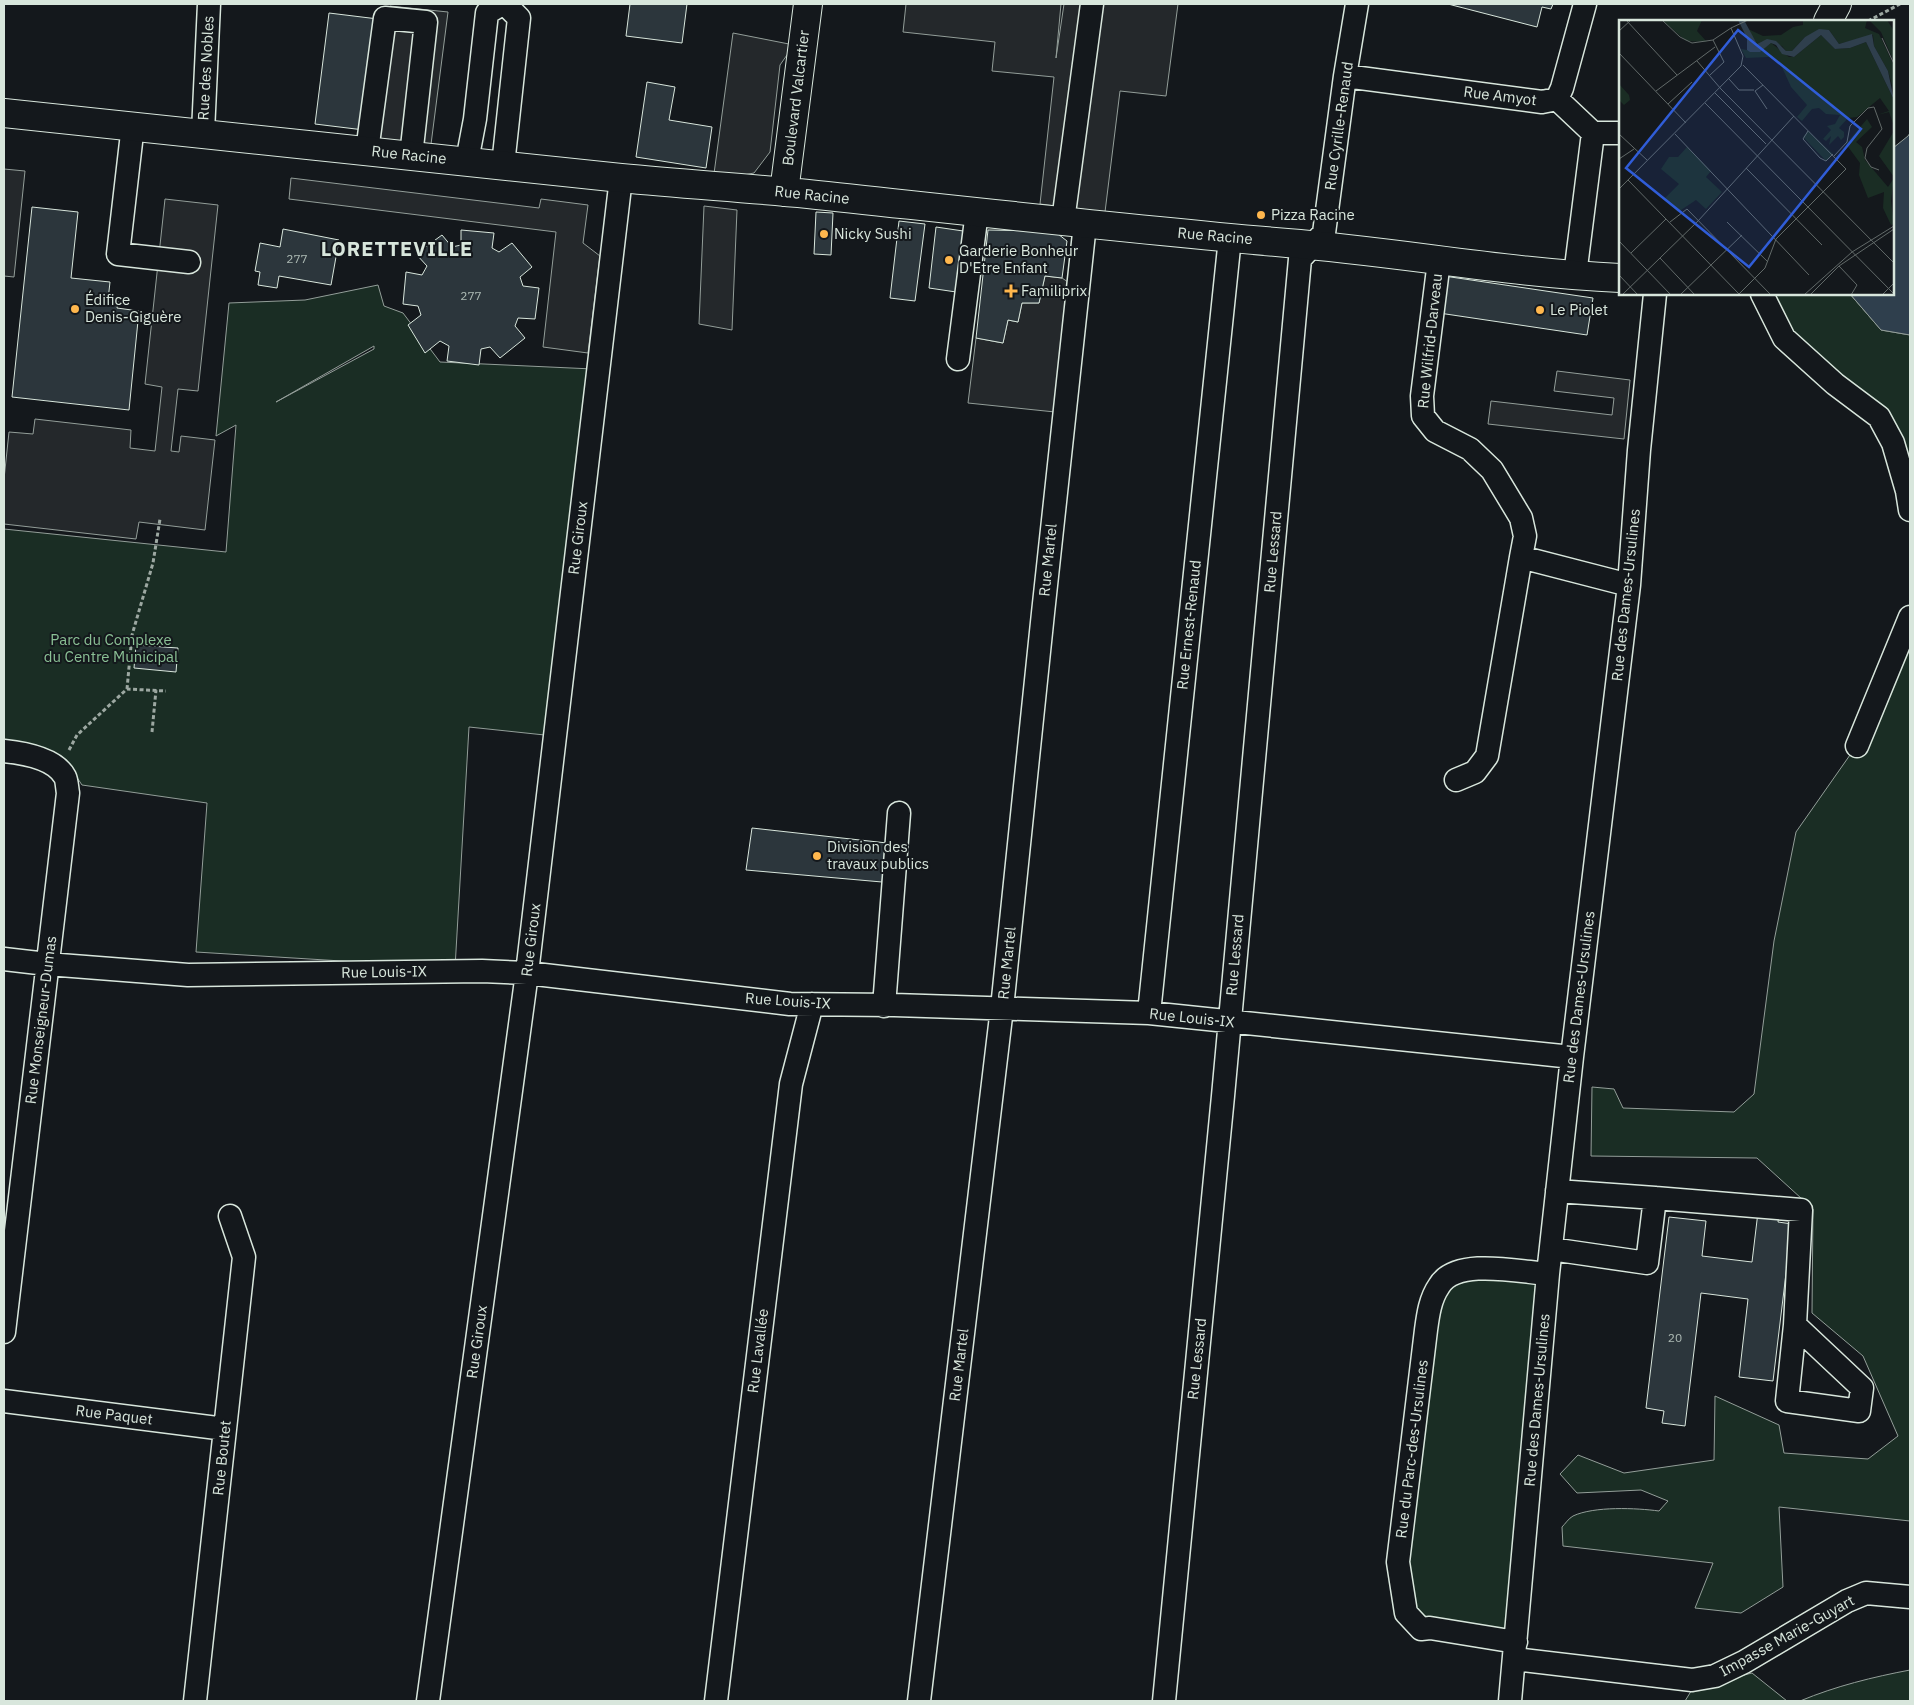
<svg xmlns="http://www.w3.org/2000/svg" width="1914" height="1705" viewBox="0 0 1914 1705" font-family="'IBM Plex Sans',sans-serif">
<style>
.green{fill:#1a2d24;stroke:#939e99;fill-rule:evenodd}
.parking{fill:#24282b;stroke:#939e99}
.water{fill:#2f3f4d;stroke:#939e99}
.building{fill:#2c363c;stroke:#d8e6dc}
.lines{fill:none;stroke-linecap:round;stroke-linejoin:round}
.minor-casing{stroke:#d8e6dc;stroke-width:25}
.major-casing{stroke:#d8e6dc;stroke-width:30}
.path{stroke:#9da8a2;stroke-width:3;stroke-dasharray:4 2.5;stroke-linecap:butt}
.minor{stroke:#14181c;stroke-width:22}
.major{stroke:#14181c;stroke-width:28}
.poi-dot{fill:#ffb74d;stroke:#14181c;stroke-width:2}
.labels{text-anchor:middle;stroke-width:4;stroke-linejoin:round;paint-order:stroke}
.number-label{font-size:12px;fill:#adbab4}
.street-label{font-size:15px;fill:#d8e6dc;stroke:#14181c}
.poi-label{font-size:15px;fill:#d8e6dc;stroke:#14181c;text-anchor:start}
.park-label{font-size:15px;fill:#8ac095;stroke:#14181c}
.district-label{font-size:20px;font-weight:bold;letter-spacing:1px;fill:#d8e6dc;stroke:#14181c}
.inset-road{fill:none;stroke:#626a69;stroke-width:1}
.view{fill:#305dd8;fill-opacity:0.15;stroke:#305dd8;stroke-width:2.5}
.inset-edge{fill:none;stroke:#d8e6dc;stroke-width:2.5}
</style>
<rect width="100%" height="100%" fill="#14181c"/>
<path class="green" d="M378 285 384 306 403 313 440 362 593 369 554 736 469 727 455 968 196 952 207 803 82 785 64 758 36 745 4 741V529L226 552 236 425 216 436 229 303 305 300ZM374 346V349L276 402Z
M1754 294H1850L1881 330 1910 335V508L1895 446Z
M1910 617V1521L1779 1507 1783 1587 1741 1613 1695 1608 1713 1563 1563 1546 1562 1527C1565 1524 1569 1518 1573 1516 1594 1506 1637 1508 1659 1511L1668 1501 1641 1490 1577 1493 1560 1474 1578 1455 1624 1473 1714 1460 1715 1396 1779 1425 1784 1453 1868 1459 1898 1436 1863 1356 1812 1313 1813 1209 1757 1158 1591 1156 1592 1087 1614 1089 1623 1108 1734 1112 1754 1094 1774 941 1796 832 1857 745Z
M1453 1273 1548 1274 1516 1642 1430 1628 1402 1592 1426 1330Z
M1910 1670V1701H1800C1836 1686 1873 1677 1910 1670Z
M1752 1673 1787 1701H1685L1693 1688Z"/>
<path class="parking" d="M906 4H1061L1056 58 1064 4H1178L1166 96 1120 91 1105 212 1040 204 1054 77 992 71 995 42 903 32Z
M390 6 448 12 430 152 371 139Z
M733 33 794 45 780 65 770 152 754 173 713 181Z
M4 169 25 171 14 277 4 276Z
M291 178 539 208 541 199 588 205 583 243 600 256 588 353 543 347 556 232 289 199Z
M165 199 218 205 198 391 178 389 171 451 179 452 181 436 215 440 205 530 139 522 136 539 4 524V479L9 432 33 434 35 419 131 430 130 448 155 451 162 387 145 384Z
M704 206 737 210 732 330 699 324Z
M1045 276 1062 278 1068 282 1055 412 968 403 976 338 1003 343 1008 320 1018 322 1022 303H1039Z
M1557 371 1630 380 1624 439 1488 424 1491 401 1612 415 1614 398 1554 391Z"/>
<path class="water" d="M1910 133V335L1881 330 1850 294H1893V148L1908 136Z"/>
<path class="building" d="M630 4H687L682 43 626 36Z
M1448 4H1553L1551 9 1542 7 1537 27Z
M329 13 378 19 364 130 315 124Z
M647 82 675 87 669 120 712 127 706 168 636 157Z
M32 207 78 212 71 278 110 282 108 300 118 301 117 308 139 311 129 410 12 397Z
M816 212 833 213 831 255 814 254Z
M899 221 925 224 915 301 890 298Z
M936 227 970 232 963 293 929 288Z
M283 229 339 240 331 285 279 276 277 288 258 285 260 272 255 271 260 243 280 247Z
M461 230 494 233 492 248 499 252 512 243 532 267 520 277 523 286 539 288 535 319 518 318 515 326 525 338 500 358 490 347 481 349 479 365 447 361 449 346 440 341 425 353 408 325 421 315 418 306 403 304 406 272 422 275 427 266 416 254 442 235 452 247 461 245Z
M988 230 1039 231 1058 234 1067 241 1062 278 1045 276 1039 303H1022L1018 322 1008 320 1003 343 976 338Z
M1444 276 1593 298 1587 335 1439 313Z
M136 645 178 648 176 672 134 668Z
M752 828 887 843 882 882 746 870Z
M1758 1212 1779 1214 1778 1222 1792 1224 1773 1381 1739 1377 1748 1299 1701 1293 1685 1426 1662 1423 1664 1411 1646 1408 1669 1217 1706 1221 1702 1256 1752 1262Z"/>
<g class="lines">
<g class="minor-casing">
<path id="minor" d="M1345 76 1542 102 1557 99 1562 88 1585 4
M1557 99 1593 133H1620
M133 125 118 254 189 262
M203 132 209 4
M367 151 385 18 426 22 411 156
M467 161 475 119 487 13 502 4
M503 165 519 18 505 4
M1063 221 1092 4
M1439 261 1422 396 1423 416 1435 431 1470 449 1492 470 1521 518 1525 536 1521 557
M1575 275 1593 133
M1762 294 1784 338 1835 384 1879 417 1893 443 1907 491 1910 510
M958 359 977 212
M1857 746 1910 617
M4 751C23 753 55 758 65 777 67 781 67 788 68 793L4 1332
M1456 780 1475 772 1487 756 1521 557 1629 585
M4 959 47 964 188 975 482 971 527 973 790 1004 894 1005 1149 1013 1572 1057
M884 1006 899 813
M1149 1013 1230 238
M1655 1198 1801 1210 1795 1325 1787 1401 1859 1411 1862 1388 1795 1325
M1551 1249 1647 1263 1655 1198 1557 1191
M4 1401 225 1429
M1516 1642 1430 1628 1421 1629 1406 1613 1398 1562 1426 1330C1428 1315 1430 1299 1439 1286 1456 1257 1520 1272 1548 1274
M1514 1659 1692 1680 1715 1676 1744 1662 1847 1601 1866 1593 1910 1597
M195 1701 244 1257 230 1216
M428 1701 527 973 621 178
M716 1701 791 1084 812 1004
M919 1701 1002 1008 1043 613 1085 224
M1164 1701 1223 1096 1300 259 1324 233 1345 76 1357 4
M1510 1701 1548 1274 1572 1057 1629 585 1639 450 1655 294"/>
</g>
<g class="major-casing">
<path id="major" d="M1828 21 1837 4
M4 113C210 133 415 158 621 178 683 184 746 188 808 194 968 211 1127 229 1287 243 1399 252 1509 273 1620 278
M784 192 808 4"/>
</g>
<path class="path" d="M1868 21 1900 4
M127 689 132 635 153 563 160 519
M152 732 156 690
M69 750 77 735 127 689 166 691"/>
<use href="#minor" class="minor"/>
<use href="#major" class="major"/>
</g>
<g class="poi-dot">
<circle cx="1261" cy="215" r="5"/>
<circle cx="824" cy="234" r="5"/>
<circle cx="949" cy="260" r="5"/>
<path d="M1008.5 283.5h5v5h5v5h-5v5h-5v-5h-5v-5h5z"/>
<circle cx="75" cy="309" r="5"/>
<circle cx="1540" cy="310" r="5"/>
<circle cx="817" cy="856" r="5"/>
</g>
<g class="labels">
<g class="number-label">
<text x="297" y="263">277</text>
<text x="471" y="300">277</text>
<text x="1675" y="1342">20</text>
</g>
<g class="street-label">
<text transform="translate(206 68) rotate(-87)" y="5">Rue des Nobles</text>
<text transform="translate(1500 96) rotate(7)" y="5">Rue Amyot</text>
<text transform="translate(796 98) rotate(-83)" y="5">Boulevard Valcartier</text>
<text transform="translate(1339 126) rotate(-82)" y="5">Rue Cyrille-Renaud</text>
<text transform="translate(409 155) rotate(6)" y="5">Rue Racine</text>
<text transform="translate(812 195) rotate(6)" y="5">Rue Racine</text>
<text transform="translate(1215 236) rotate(5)" y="5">Rue Racine</text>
<text transform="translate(1430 341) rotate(-84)" y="5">Rue Wilfrid-Darveau</text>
<text transform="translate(578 538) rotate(-83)" y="5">Rue Giroux</text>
<text transform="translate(1273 552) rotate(-85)" y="5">Rue Lessard</text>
<text transform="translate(1048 560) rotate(-84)" y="5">Rue Martel</text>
<text transform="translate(1626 595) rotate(-84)" y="5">Rue des Dames-Ursulines</text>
<text transform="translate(1189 625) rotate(-84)" y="5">Rue Ernest-Renaud</text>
<text transform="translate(531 940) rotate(-83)" y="5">Rue Giroux</text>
<text transform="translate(1235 955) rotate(-85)" y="5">Rue Lessard</text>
<text transform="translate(1007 963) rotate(-84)" y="5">Rue Martel</text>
<text transform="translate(384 972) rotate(-1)" y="5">Rue Louis-IX</text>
<text transform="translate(1579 997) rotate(-83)" y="5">Rue des Dames-Ursulines</text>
<text transform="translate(788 1001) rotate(4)" y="5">Rue Louis-IX</text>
<text transform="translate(1192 1018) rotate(6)" y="5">Rue Louis-IX</text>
<text transform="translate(41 1020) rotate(-83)" y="5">Rue Monseigneur-Dumas</text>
<text transform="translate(477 1342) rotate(-82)" y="5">Rue Giroux</text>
<text transform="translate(758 1351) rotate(-83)" y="5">Rue Lavallée</text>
<text transform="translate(1197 1359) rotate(-84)" y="5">Rue Lessard</text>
<text transform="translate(959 1365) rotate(-83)" y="5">Rue Martel</text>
<text transform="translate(1537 1400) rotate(-85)" y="5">Rue des Dames-Ursulines</text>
<text transform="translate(114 1415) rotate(7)" y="5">Rue Paquet</text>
<text transform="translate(1412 1449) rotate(-83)" y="5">Rue du Parc-des-Ursulines</text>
<text transform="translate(222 1458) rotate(-84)" y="5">Rue Boutet</text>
<text transform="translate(1787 1636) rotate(-29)" y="5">Impasse Marie-Guyart</text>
</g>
<g class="poi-label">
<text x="1271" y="220">Pizza Racine</text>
<text x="834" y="239">Nicky Sushi</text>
<text x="959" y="256">Garderie Bonheur<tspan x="959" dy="17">D'Etre Enfant</tspan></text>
<text x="1021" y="296">Familiprix</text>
<text x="85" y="305">Édifice<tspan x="85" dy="17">Denis-Giguère</tspan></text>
<text x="1550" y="315">Le Piolet</text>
<text x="827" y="852">Division des<tspan x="827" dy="17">travaux publics</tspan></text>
</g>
<g class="park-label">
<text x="111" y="645">Parc du Complexe<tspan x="111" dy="17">du Centre Municipal</tspan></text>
</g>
<g class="district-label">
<text x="397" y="256">LORETTEVILLE</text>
</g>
</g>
<g transform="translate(1619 20)">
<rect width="275" height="275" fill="#14181c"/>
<path d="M43 0H83L78 11 88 22 67 21ZM218 0H248L246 8 260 14 275 46V72L269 51 255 26 254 15 220 24 210 10 186 17 173 31H167L163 26 144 21 138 24 129 9 144 16 162 15 174 7 184 5V1ZM250 0H268L275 11V42L262 12ZM202 15 216 29 231 28 247 22 275 80V106L270 92 258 95 270 91 261 78 238 97 229 98 220 108 225 112V117L222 120 219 116 210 125 212 116 207 121 204 119 212 110 208 106 216 104 221 95 207 94 200 88 193 89 183 101 178 97 188 85 172 67 162 45 150 37 127 38 122 29 140 32 152 23 170 37H175ZM0 64 10 75 11 80 5 85 0 80ZM248 99 253 107 237 122 243 127 246 140 269 167 275 158 272 181 275 204 272 205 264 188 265 172 249 178 240 155 241 143 227 124ZM189 111 214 134 207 141 184 117ZM275 111V157L260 136ZM68 127 92 151 87 157 103 172 87 189 77 180 59 192 45 179 60 164 42 149 50 137H59Z" fill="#1a2d24"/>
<path d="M119 0H125L138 24 148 19 157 21 167 31H173L186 17 200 9 210 10 220 24 253 14 255 26 269 51 275 80 247 22 231 28 216 29 202 15 175 37 163 34 157 25 152 23 141 32H131L128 30V18Z" fill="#2f3f4d"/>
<path class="inset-road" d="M7 0 58 55M43 0 61 17 73 23 94 20 112 8M0 11 12 0M263 18 275 44M0 33 67 103M78 41 102 69 275 243M91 55 105 42 94 20M110 59 120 70H135M144 65 136 71 148 89M37 71 96 27M96 73 147 124M86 83 275 274M49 84 73 62M189 111 184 119 201 138 207 141 214 134M0 114 28 140M56 114 190 255M215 136 228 122 231 106 249 88 255 87 263 109 248 128 246 138 252 147 260 150M0 139 15 129M127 148 203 225M9 160 120 274M0 169 122 46 124 36 112 8 129 0M51 202 68 189 152 275M108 202 149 242M0 221 52 275M12 233 47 199M41 238 76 275M220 246 238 265 232 275M0 255 19 275M3 275 79 201 175 96M61 275 123 215M119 275 146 248 157 219 227 149 124 45M185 275 233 232 275 206M191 275 220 246 275 209M263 275 275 263"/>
<path class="view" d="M119 10 242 109 130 247 7 148Z"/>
<rect width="275" height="275" class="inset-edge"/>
</g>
<rect width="1914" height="1705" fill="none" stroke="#d8e6dc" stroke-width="10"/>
</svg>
